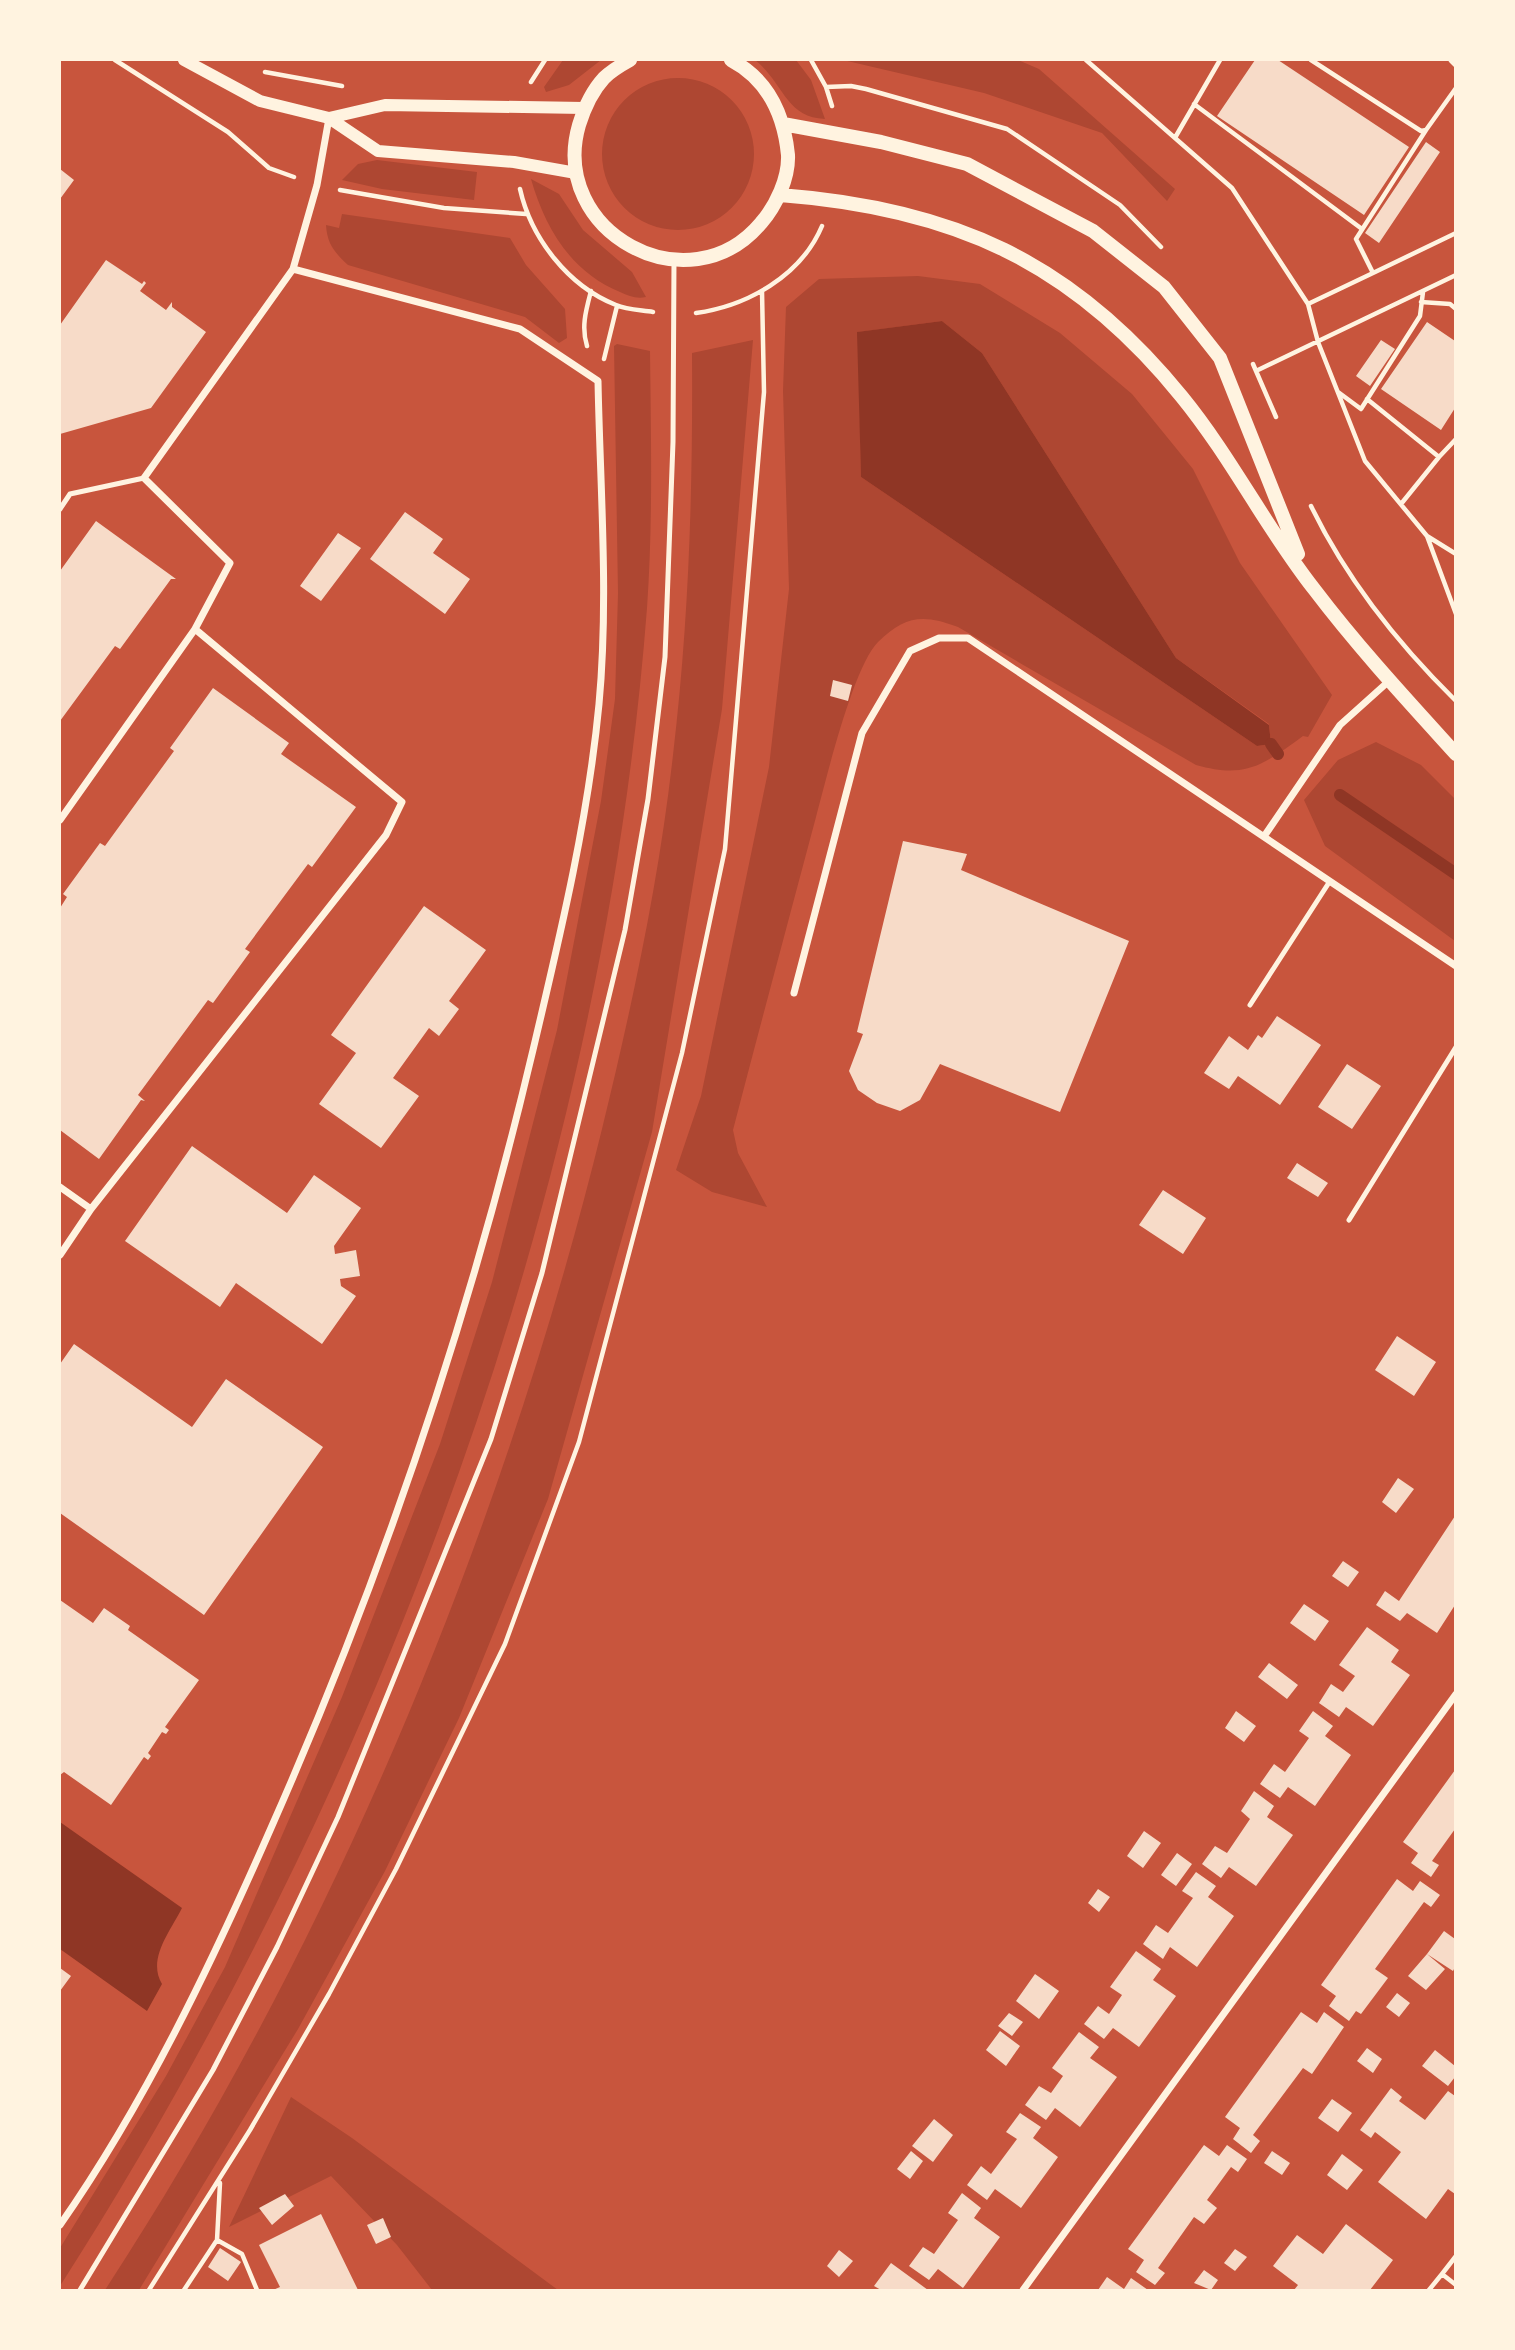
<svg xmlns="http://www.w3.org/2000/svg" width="1515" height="2350" viewBox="0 0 1515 2350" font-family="Lato,sans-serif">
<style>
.green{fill:#ae4732;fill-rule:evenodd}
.water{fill:#8f3625}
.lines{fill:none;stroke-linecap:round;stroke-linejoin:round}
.stream{stroke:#8f3625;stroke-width:12}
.building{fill:#f7dbc8}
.path{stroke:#fff3e0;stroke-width:4.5}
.service{stroke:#fff3e0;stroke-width:5}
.minor{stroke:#fff3e0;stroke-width:7}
.tertiary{stroke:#fff3e0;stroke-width:12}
.secondary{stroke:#fff3e0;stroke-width:14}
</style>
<rect width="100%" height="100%" fill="#c8553d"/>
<path class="green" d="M563 60H601L569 85 546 92 544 87Z
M755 60H796L811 80 825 119C785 117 784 83 755 60Z
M843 60H1018L1039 69 1175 189 1167 201 1102 133 984 93Z
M602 154a76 76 0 1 1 152 0a76 76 0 1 1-152 0Z
M377 160 477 172 474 200 382 189 342 180 358 164Z
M531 179 559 194 583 230 632 272 646 297C636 299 629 296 620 292 571 272 545 228 531 179Z
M342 214 510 238 526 265 565 309 567 338 559 343 525 317 348 265C335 253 327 244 326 225L339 228Z
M918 276 980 284 1060 333 1132 394 1193 469 1240 563 1332 695 1308 737 1303 736C1263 765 1246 779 1196 765L958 627C924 614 905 615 878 642 853 667 826 780 816 817 788 922 760 1026 733 1130L738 1153 767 1207 712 1192 676 1170 701 1096 769 767 789 589 783 391 786 307 819 279ZM942 321 982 353 1176 658 1269 724 1271 744 1257 746 861 477 858 332Z
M753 340 722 709 652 1132 548 1499 459 1718 385 1871 298 2029 139 2290H105C332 1943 503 1532 602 1129 632 1006 659 881 673 755 689 621 693 488 692 353Z
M617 344 650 351C651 437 653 523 647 608 602 1197 377 1791 60 2286V2248L166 2076 225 1967 342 1697 440 1444 492 1282 557 1030 601 801 615 699 618 593 614 346Z
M1376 742 1421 765 1455 799V941L1325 846 1304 800 1338 760Z
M291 2097 352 2138 558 2290H432L397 2245 331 2176 229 2227Z"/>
<path class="water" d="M942 321 982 353 1176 658 1269 725 1271 744 1257 746 861 477 857 332Z
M60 1822 182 1908C170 1932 147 1959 162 1984L147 2011 60 1949Z"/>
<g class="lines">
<path class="stream" d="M1271 744 1278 754
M1340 795 1456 874"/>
</g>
<path class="building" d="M1255 60H1278L1409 147 1364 215 1217 116Z
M1426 142 1440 152 1379 243 1365 233Z
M60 169 74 180 60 199Z
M106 260 142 284 144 281 146 283 140 291 166 310 172 302V307L206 332 151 408 60 434V325Z
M1427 322 1455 341V408L1441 430 1381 389Z
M1381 340 1395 349 1370 386 1356 376Z
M405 512 443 539 433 553 470 579 445 614 370 559Z
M96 521 176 579H171L120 649 115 646 60 721V571Z
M338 533 361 548 321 601 300 586Z
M833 680 852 685 848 701 830 696Z
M213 688 289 743 281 754 356 807 312 867 308 864 245 949 250 952 213 1003 208 1000 138 1095 145 1101 141 1100 99 1159 60 1130V908L67 897 63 894 100 843 105 846 174 751 170 748Z
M903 841 967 854 961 870 1129 941 1060 1112 940 1064 920 1100 900 1111 877 1103 858 1090 849 1071 863 1034 857 1032Z
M424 906 486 950 449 1001 459 1009 439 1036 429 1028 393 1078 419 1096 381 1148 319 1104 356 1053 331 1035Z
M1277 1016 1321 1045 1280 1105 1238 1076 1229 1089 1204 1073 1229 1036 1248 1050 1258 1035 1262 1038Z
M1347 1064 1381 1086 1352 1129 1318 1107Z
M192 1146 287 1213 314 1175 361 1208 334 1246 335 1254 356 1250 360 1276 340 1279 341 1286 356 1296 322 1344 236 1283 220 1307 125 1241Z
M1297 1163 1328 1183 1318 1197 1287 1178Z
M1163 1190 1206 1218 1183 1254 1139 1225Z
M1397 1336 1436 1362 1414 1396 1375 1370Z
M74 1344 192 1427 226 1379 323 1447 204 1615 60 1513V1364Z
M1398 1478 1414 1489 1396 1513 1382 1502Z
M1455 1516V1605L1437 1633 1407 1613 1400 1621 1376 1605 1385 1591 1399 1601Z
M1343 1561 1359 1572 1348 1587 1332 1576Z
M60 1600 93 1623 104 1608 130 1626 128 1630 199 1680 165 1727 169 1730 166 1734 162 1732 148 1753 151 1756 148 1760 144 1757 111 1805 64 1772 60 1775Z
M1304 1604 1329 1621 1315 1641 1290 1623Z
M1367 1627 1399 1650 1391 1662 1410 1675 1373 1726 1346 1707 1339 1717 1319 1703 1331 1684 1343 1692 1355 1676 1339 1665Z
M1269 1663 1298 1685 1287 1699 1258 1677Z
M1236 1711 1256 1726 1244 1742 1225 1728Z
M1313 1711 1333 1726 1325 1736 1351 1755 1315 1806 1288 1787 1280 1798 1260 1784 1274 1764 1285 1772 1309 1738 1299 1731Z
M1455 1770V1829L1432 1861 1439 1865 1431 1877 1411 1863 1418 1853 1403 1842Z
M1254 1791 1274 1806 1267 1817 1293 1835 1256 1886 1229 1867 1221 1878 1202 1864 1215 1846 1227 1853 1250 1819 1241 1811Z
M1144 1831 1161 1843 1143 1868 1127 1856Z
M1177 1853 1192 1864 1176 1886 1161 1875Z
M1196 1872 1216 1886 1208 1897 1234 1916 1197 1967 1170 1947 1163 1959 1143 1944 1156 1925 1168 1933 1193 1898 1182 1891Z
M1397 1879 1413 1891 1420 1881 1440 1895 1431 1907 1424 1902 1375 1969 1388 1978 1361 2014 1356 2011 1349 2021 1329 2006 1336 1996 1321 1985Z
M1098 1889 1110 1897 1099 1912 1088 1903Z
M1444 1931 1455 1939V1967L1453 1971 1427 1954Z
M1136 1951 1161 1969 1153 1980 1176 1996 1139 2047 1113 2028 1104 2039 1084 2024 1098 2006 1109 2014 1122 1995 1110 1987Z
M1427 1954 1445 1969 1426 1990 1408 1976Z
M60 1968 71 1976 60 1991Z
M1035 1974 1059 1991 1039 2019 1016 2001Z
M1397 1993 1410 2003 1399 2017 1386 2007Z
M1301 2012 1317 2023 1324 2012 1344 2027 1312 2074 1303 2068 1253 2135 1260 2141 1251 2153 1233 2139 1240 2128 1225 2117Z
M1009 2013 1023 2022 1012 2036 998 2026Z
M1000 2031 1020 2046 1006 2066 986 2050Z
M1079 2032 1099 2047 1090 2058 1117 2077 1080 2127 1055 2108 1046 2120 1025 2105 1039 2086 1051 2093 1063 2076 1052 2068Z
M1367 2048 1382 2059 1373 2073 1357 2061Z
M1435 2050 1455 2066V2077L1448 2086 1422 2066Z
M1391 2088 1402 2097 1399 2101 1425 2120 1448 2091 1455 2096V2194L1448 2189 1426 2219 1378 2182 1401 2152 1375 2132 1371 2138 1360 2130Z
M1332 2099 1352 2113 1338 2132 1318 2118Z
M1020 2113 1041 2127 1033 2138 1058 2157 1021 2208 995 2189 987 2200 967 2185 981 2166 991 2174 1017 2139 1006 2132Z
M934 2119 953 2135 933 2162 912 2146Z
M1204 2145 1219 2156 1227 2145 1247 2159 1238 2172 1231 2167 1207 2200 1217 2208 1204 2224 1194 2217 1158 2268 1165 2273 1155 2285 1136 2272 1144 2260 1128 2249Z
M911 2151 923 2161 910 2179 897 2169Z
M1272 2151 1290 2163 1282 2175 1264 2163Z
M1342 2154 1363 2170 1347 2190 1327 2175Z
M962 2193 981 2208 974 2218 1000 2237 963 2288 938 2269 929 2280 909 2266 923 2247 934 2254 958 2220 948 2213Z
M285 2194 294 2206 272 2225 259 2208Z
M321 2214 358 2290H273L280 2287 259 2245Z
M383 2218 391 2237 376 2244 367 2225Z
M1346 2224 1393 2260 1370 2290H1294L1298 2285 1273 2266 1297 2235 1323 2254Z
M220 2248 241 2262 228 2281 208 2267Z
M1235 2249 1247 2257 1235 2271 1224 2263Z
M839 2250 853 2261 839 2277 827 2266Z
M891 2263 928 2290H881L874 2286Z
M1204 2270 1218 2280 1211 2290 1194 2283Z
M1107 2277 1124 2289 1131 2278 1148 2290H1098Z"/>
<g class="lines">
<path class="path" d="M115 60 228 132 269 168 294 177
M811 60 826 87 832 106
M1086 60 1232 188 1308 304 1318 342 1365 461 1427 536 1456 614
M1311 60 1421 131 1426 130 1456 88
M265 72 342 86
M531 82 545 60
M826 87 851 86 866 89 1007 129 1120 205 1161 247
M1194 104 1362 229
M1426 130 1356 239 1373 273 1456 233
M1176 136 1220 60
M520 189C531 238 568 286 616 305 627 310 641 310 653 312
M340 190 444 208 526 214
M1421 302 1450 304 1456 309
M1308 304 1373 273
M696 313C747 306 801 276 822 226
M587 346C581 327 586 310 591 291
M604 359 617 306
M1253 364 1276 417
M1258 370 1456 275
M1338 392 1361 409 1420 316 1423 292
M1367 399 1439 457 1401 504
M1439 457 1456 439
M1311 506C1347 580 1397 643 1456 701
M1427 536 1456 554
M220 2183 217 2240 242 2254 257 2290
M1456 2256 1442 2274 1456 2285
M149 2290 250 2130 329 1994 396 1869 505 1644 579 1442 682 1053 725 849 764 392 762 291
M184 2290 217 2240
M1429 2290 1442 2274"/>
<path class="service" d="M60 509 70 494 144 478
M1250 1005 1330 881
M1349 1220 1456 1047
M80 2290 213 2070 277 1947 338 1817 491 1439 542 1273 625 930 648 799 665 657 673 442 674 261"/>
<path class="minor" d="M1452 60 1456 64
M60 820 195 629
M1265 835 1340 725 1389 681
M794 993 862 733 910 651 939 638H968L1456 966
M60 1187 91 1209
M60 1255 91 1209 386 835 402 802 195 629 230 563 144 478 293 269
M60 2225C145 2103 211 1965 271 1828 382 1577 470 1317 533 1050 560 936 588 820 599 704 609 597 600 487 598 381L520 329 293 269 317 185 329 118
M1023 2290 1456 1694"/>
<path class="tertiary" d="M184 60 260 101 329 118 378 151 514 162 576 173
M329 118 385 105 584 108"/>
<path class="secondary" d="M630 60C621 65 611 71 604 78 592 91 584 109 579 125 548 232 689 309 761 223 776 206 789 178 788 155 784 114 767 79 731 60
M783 124 881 142 967 164 1093 231 1164 287 1220 358 1298 554
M780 195C952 208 1072 261 1182 397 1231 457 1266 528 1314 589 1358 647 1407 700 1456 754"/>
</g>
<rect width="1515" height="2350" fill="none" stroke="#fff3e0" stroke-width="122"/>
</svg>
